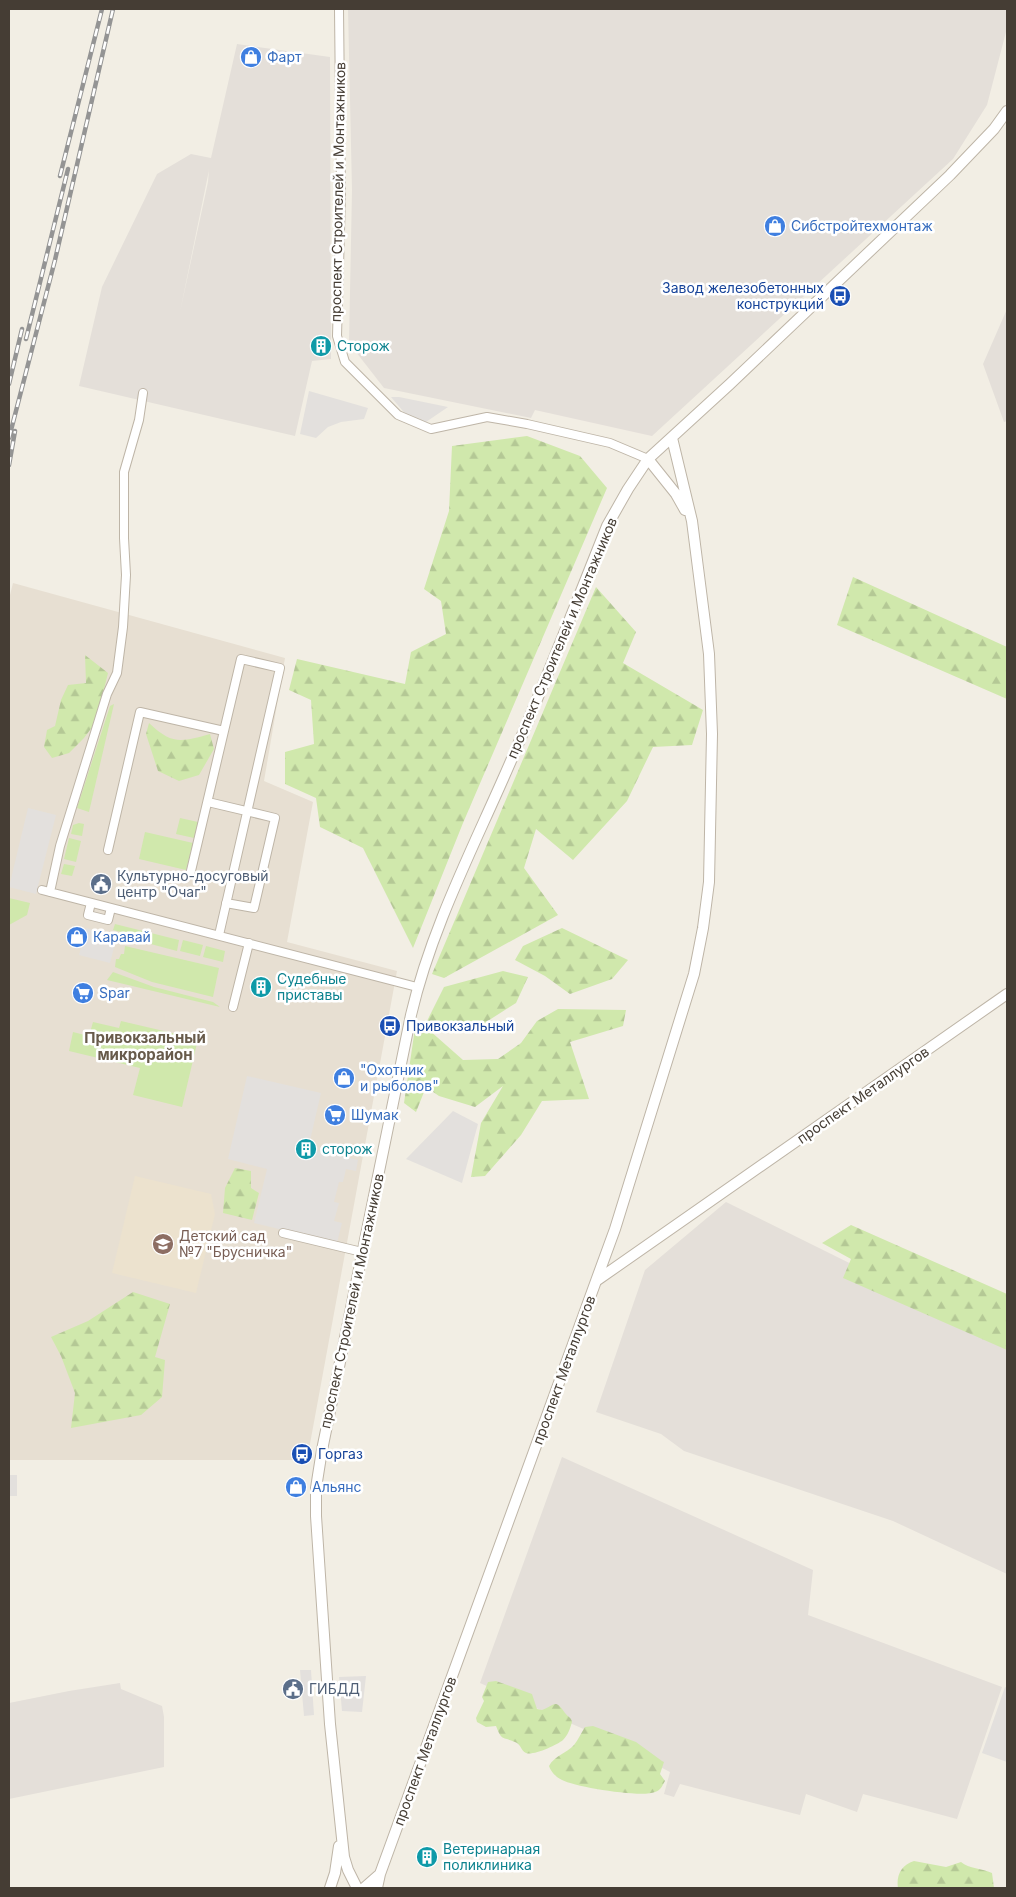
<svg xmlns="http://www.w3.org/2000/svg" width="1016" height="1897" viewBox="0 0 1016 1897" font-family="Inter,sans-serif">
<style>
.residential{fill:#e7dfd2}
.industrial{fill:#e4dfd9;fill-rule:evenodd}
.education{fill:#ece2ce}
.green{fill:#d0e8ac}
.forest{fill:url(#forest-firs)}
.parking{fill:#e3e0dd}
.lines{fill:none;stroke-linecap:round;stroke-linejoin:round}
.minor-casing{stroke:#beb5a7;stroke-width:10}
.tertiary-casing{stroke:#beb5a7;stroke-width:12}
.minor{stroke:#fff;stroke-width:8}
.tertiary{stroke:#fff;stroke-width:10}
.rail-casing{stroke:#949494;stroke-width:4.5}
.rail{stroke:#fff;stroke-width:2.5;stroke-dasharray:8;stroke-linecap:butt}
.labels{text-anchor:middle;stroke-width:5;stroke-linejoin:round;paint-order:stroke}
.shop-label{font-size:14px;fill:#366cbe;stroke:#fff;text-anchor:start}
.street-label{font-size:14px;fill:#453d34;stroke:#fff}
.transit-label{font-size:14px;fill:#164399;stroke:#fff;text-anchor:start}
.culture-label{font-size:14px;fill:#0d838f;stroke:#fff;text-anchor:start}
.service-label{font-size:14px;fill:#4e5e75;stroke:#fff;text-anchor:start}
.education-label{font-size:14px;fill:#785e54;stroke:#fff;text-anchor:start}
.neighbourhood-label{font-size:15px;font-weight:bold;fill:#685b4b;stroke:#fff}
</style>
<defs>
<pattern id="forest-firs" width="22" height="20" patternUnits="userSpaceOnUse" patternTransform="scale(1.25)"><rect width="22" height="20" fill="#d0e8ac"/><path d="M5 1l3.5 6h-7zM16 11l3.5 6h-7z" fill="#b4c895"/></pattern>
</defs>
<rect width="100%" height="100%" fill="#f2eee4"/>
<path class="residential" d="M13 583 285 658 264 781 313 802 287 942 397 971 307 1460H9V599Z"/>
<path class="industrial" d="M348 9H1007V28L987 105 953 159 652 436 535 410 531 418 384 388 349 343 352 190Z
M237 44 330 57 331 359 312 361 295 436 79 386 102 287 157 174 191 154 211 158ZM209 169 208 182 180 312 209 170Z
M1007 309V421L1004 422 983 364Z
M726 1202 1007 1341V1574L893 1521 684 1451 661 1434 596 1412 645 1270Z
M562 1457 813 1570 808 1615 1002 1687 957 1819 863 1794 857 1812 806 1794 800 1815 680 1784 674 1797 664 1794 670 1772 606 1739 480 1683Z
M120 1683 121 1689 162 1706 164 1717V1767L9 1799V1703L69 1691Z"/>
<path class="education" d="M135 1176 211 1194 215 1214 196 1293 112 1273Z"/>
<path class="green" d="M114 704 89 812 77 808 110 706Z
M180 818 198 822 194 838 176 834Z
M79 823 84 824 82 836 71 834 73 825Z
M145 832 193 843 186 870 139 859Z
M69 838 81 841 76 862 64 859Z
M64 864 75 866 72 876 61 874Z
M9 898 30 903 27 915 9 925Z
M115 924 179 940 177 951 128 938 126 933 113 930Z
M183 940 203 945 200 956 180 951Z
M125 946 219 968 213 997 152 982 115 967 116 959H119L121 954H124Z
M206 946 225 951 223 962 203 957Z
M113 972 154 987 213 1002 220 1007 107 980Z
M121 1021 198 1039 182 1107 133 1095 140 1068 69 1051 73 1032 89 1036 93 1022 119 1028Z"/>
<path class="forest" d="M527 436 580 456 607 488 463 823 413 948 363 848 320 827 316 798 285 784V752L314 744 311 700 289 690 297 659 405 684 411 652 446 634 441 601 424 589 449 511 452 446Z
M853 577 1007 647V699L837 625Z
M596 587 636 632 623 663 703 710 692 745 653 747 627 801 573 860 536 829 524 868 558 915 444 978 432 974Z
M85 655 108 673 96 722 84 738 69 753 52 758 44 747 47 730 55 726 61 700 68 685 86 683Z
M149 723C172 745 181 742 210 734L214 749 199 775 179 781 158 771 146 734Z
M562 928 628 960 612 979 570 994 545 976 515 960 523 946Z
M503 971 528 977 516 1003 483 1024 451 1031 426 1023 444 987Z
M558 1009 626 1010 623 1026 570 1042 589 1099 542 1101 521 1135 485 1176 471 1177 481 1123 503 1086 475 1107 439 1096 426 1087 416 1112 404 1103 415 1028 429 1030 463 1060 498 1059 521 1043 537 1021Z
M235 1168 251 1171V1188L259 1193 252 1220 223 1213 225 1188Z
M851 1225 1007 1294V1350L843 1278 851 1259 822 1243Z
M133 1292 170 1304 155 1357 165 1360 162 1397 141 1415 71 1428 75 1393 61 1356 51 1337 88 1321Z
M496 1681 532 1694 537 1709 542 1710C555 1705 555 1698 565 1713 568 1717 571 1717 572 1722 570 1729 568 1735 563 1740 557 1745 533 1756 526 1753 521 1751 521 1744 515 1742 501 1736 502 1741 496 1726L486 1727 477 1722 476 1718 484 1701 482 1697 488 1682Z
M593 1726 636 1742 662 1761 664 1762 660 1774 665 1781C662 1786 661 1790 655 1792 642 1798 575 1787 562 1780 556 1777 551 1772 549 1766 554 1756 567 1753 574 1745 578 1740 581 1733 585 1727Z
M914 1861 946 1867 961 1862C969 1869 982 1868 992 1873L994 1888H898C896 1876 901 1865 914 1861Z"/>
<path class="parking" d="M309 391 368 408 364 419 341 422 328 427 316 438 300 434Z
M391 397H399L448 407 426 422 408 417Z
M28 808 56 815 36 894 9 887Z
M86 928 117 936 110 963 79 955Z
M247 1076 321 1093 308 1149 358 1160 356 1171 346 1169 343 1182H339L334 1202 339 1203 334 1221 342 1223 337 1243 254 1223 267 1169 228 1159Z
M453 1111 478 1124 462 1183 406 1159Z
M9 1475H17V1496H9Z
M300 1670H311L314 1715 304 1716Z
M366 1676 362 1712 342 1711 339 1677Z
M1005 1687 1007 1688V1762L982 1753Z"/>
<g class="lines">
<g class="minor-casing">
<path id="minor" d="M339 9 341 196 337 336 345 362 398 415 431 429 487 417 527 424 610 443 648 459
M208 802 275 818 254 908 226 903
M108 850 140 712 224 731
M190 875 241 659 280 668 219 935
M42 890 417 987
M50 892 60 846 107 694 117 673 123 627 126 575 124 538V472L139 420 143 393
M91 903 88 915 108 920 111 908
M233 1007 249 943
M283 1233 362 1252"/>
</g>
<g class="tertiary-casing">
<path id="tertiary" d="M648 459 676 494 685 510
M596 1281 615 1229 694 974 703 928 709 882 712 734 709 654 692 521 672 438
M330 1888 335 1873 339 1846
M357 1888 348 1870 344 1857 330 1724 316 1516V1488L322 1450 411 1015C430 933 469 856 503 779 540 696 573 611 607 526L628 489 648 459 730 384 950 175 994 129 1007 111
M364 1888 380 1874
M377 1888 380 1874 596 1281 1007 994"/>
</g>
<use href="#minor" class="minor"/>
<use href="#tertiary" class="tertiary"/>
<g class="rail-casing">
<path id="rail" d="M60 176 102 9
M26 339 68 169
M9 384 22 329
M9 438 55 260 113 9
M9 465 15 431"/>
</g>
<use href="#rail" class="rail"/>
</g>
<defs>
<g id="shop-disc" transform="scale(1.125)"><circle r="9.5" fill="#3f7fe0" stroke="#fff"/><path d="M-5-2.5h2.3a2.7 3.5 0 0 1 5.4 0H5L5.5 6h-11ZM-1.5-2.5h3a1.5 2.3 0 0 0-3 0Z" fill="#fff"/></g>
<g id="bus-disc" transform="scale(1.125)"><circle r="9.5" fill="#1a4fb4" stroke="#fff"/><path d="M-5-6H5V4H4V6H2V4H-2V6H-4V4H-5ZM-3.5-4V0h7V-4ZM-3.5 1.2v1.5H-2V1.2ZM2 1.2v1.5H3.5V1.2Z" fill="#fff"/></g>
<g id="building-disc" transform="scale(1.125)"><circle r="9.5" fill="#0f9aa8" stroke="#fff"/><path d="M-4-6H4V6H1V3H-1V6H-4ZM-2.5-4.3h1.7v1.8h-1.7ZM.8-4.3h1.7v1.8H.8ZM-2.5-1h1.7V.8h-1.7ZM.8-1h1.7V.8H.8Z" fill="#fff"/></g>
<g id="civic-disc" transform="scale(1.125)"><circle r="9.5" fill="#5c6f8a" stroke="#fff"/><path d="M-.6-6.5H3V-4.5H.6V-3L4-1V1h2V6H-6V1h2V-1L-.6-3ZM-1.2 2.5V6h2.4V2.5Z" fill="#fff"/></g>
<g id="supermarket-disc" transform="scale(1.125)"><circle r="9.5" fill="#3f7fe0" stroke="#fff"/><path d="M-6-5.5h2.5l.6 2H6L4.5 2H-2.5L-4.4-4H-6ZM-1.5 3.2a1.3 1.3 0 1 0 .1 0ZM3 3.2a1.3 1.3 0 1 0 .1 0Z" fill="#fff"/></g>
<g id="school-disc" transform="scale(1.125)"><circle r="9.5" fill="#8d6e63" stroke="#fff"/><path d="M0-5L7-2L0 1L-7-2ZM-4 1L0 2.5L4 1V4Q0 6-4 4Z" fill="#fff"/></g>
</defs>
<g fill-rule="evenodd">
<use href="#shop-disc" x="251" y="57"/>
<use href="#shop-disc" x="775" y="226"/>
<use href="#bus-disc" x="840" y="296"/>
<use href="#building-disc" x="321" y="346"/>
<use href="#civic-disc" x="101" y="884"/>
<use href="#shop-disc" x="77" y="937"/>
<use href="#building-disc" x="261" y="987"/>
<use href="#supermarket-disc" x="83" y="993"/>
<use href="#bus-disc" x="390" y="1026"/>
<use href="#shop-disc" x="344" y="1078"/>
<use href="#supermarket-disc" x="335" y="1115"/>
<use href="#building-disc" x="306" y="1149"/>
<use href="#school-disc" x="163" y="1244"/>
<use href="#bus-disc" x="302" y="1454"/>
<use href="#shop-disc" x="296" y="1487"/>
<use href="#civic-disc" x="293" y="1689"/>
<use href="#building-disc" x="427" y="1857"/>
</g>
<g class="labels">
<g class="shop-label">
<text x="267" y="62">Фарт</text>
<text x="791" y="231">Сибстройтехмонтаж</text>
<text x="93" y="942">Каравай</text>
<text x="99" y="998">Spar</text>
<text x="360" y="1075">"Охотник<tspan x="360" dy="16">и рыболов"</tspan></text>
<text x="351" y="1120">Шумак</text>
<text x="312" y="1492">Альянс</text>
</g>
<g class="street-label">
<text transform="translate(338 192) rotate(-89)" y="5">проспект Строителей и Монтажников</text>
<text transform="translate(562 638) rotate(-67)" y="5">проспект Строителей и Монтажников</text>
<text transform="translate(863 1095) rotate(-35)" y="5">проспект Металлургов</text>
<text transform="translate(352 1301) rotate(-78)" y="5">проспект Строителей и Монтажников</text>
<text transform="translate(564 1370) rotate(-70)" y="5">проспект Металлургов</text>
<text transform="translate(425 1751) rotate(-70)" y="5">проспект Металлургов</text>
</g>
<g class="transit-label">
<text x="824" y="293" text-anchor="end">Завод железобетонных<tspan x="824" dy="16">конструкций</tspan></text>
<text x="406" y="1031">Привокзальный</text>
<text x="318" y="1459">Горгаз</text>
</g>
<g class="culture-label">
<text x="337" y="351">Сторож</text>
<text x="277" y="984">Судебные<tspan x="277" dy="16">приставы</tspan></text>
<text x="322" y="1154">сторож</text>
<text x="443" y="1854">Ветеринарная<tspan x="443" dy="16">поликлиника</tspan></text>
</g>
<g class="service-label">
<text x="117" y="881">Культурно-досуговый<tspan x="117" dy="16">центр "Очаг"</tspan></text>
<text x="309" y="1694">ГИБДД</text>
</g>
<g class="education-label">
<text x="179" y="1241">Детский сад<tspan x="179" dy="16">№7 "Брусничка"</tspan></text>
</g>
<g class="neighbourhood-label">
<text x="145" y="1043">Привокзальный<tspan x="145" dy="17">микрорайон</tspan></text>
</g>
</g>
<rect width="1016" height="1897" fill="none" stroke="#453d34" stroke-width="20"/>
</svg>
